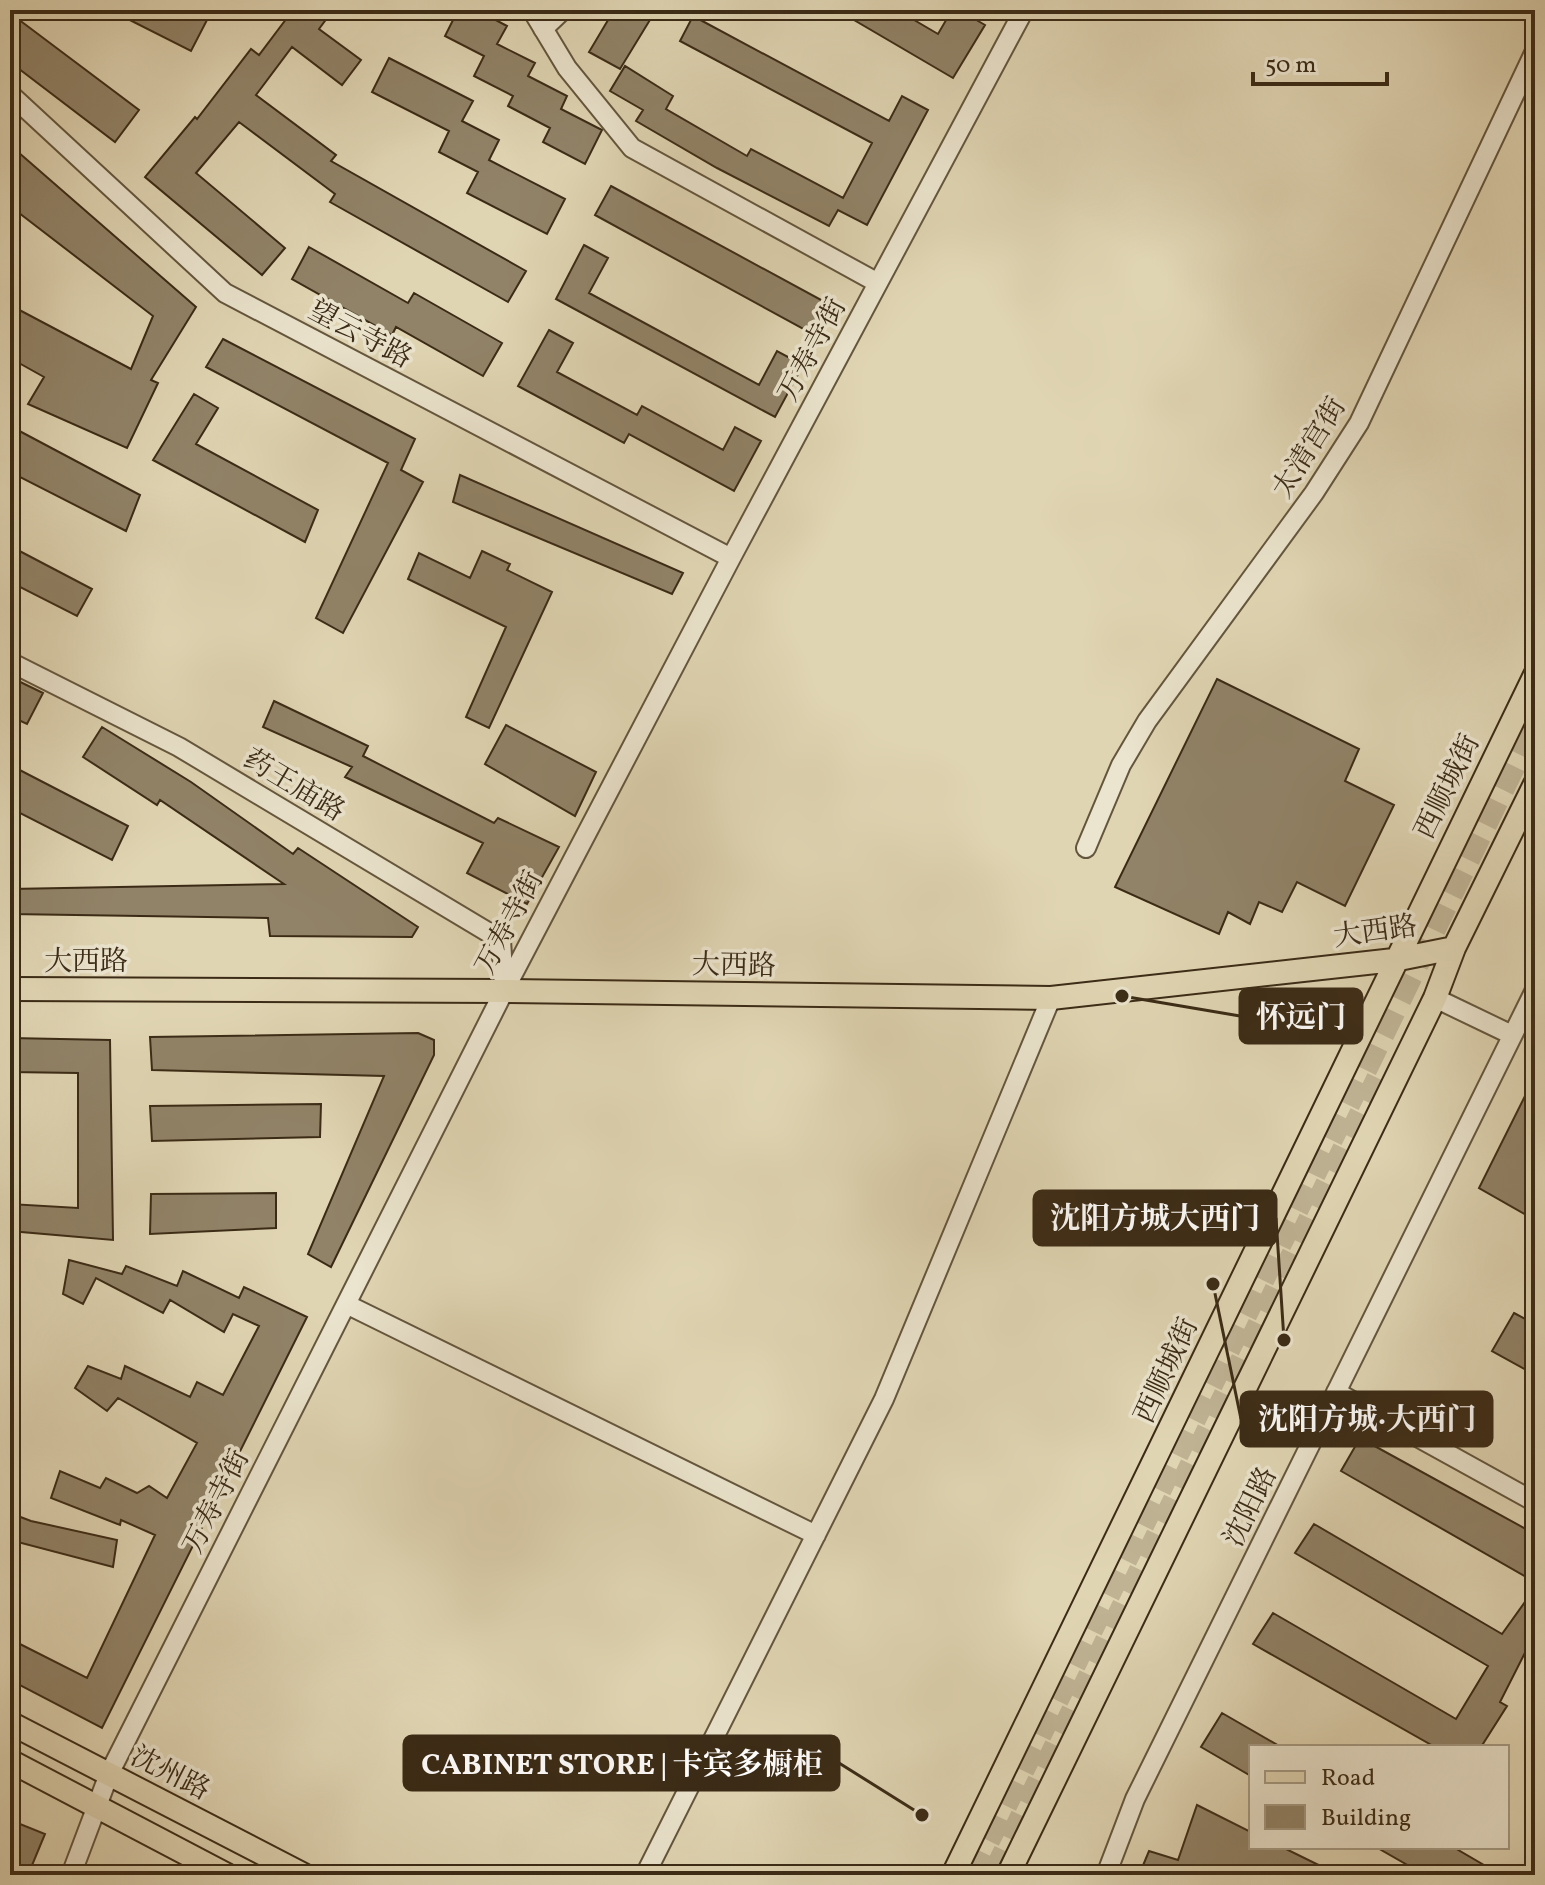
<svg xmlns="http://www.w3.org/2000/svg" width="1545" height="1885" viewBox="0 0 1545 1885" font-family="Vollkorn,'Noto Serif SC',serif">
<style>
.building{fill:#918368;stroke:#3b2b16;stroke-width:2}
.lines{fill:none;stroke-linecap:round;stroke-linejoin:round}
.highway-tunnel{stroke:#bfb394;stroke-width:26;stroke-dasharray:26 13;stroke-linecap:butt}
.minor-casing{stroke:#64563d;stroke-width:22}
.major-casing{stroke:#3b2b16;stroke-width:26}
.minor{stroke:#ebe4ce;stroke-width:18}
.major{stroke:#e0d5b3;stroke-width:22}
.labels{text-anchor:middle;stroke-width:7;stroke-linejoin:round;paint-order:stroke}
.street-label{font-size:28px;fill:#3b2b16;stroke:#ebe4ce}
.leader{fill:none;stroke:#3b2b16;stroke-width:3}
.callout-dot{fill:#3b2b16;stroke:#ebe4ce;stroke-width:3}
.callout{fill:#3b2b16;stroke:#3b2b16;stroke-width:3}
.callout-label{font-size:30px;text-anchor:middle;font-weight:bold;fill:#fff}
</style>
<rect width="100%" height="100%" fill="#e0d5b3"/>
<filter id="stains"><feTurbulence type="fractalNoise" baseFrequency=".0025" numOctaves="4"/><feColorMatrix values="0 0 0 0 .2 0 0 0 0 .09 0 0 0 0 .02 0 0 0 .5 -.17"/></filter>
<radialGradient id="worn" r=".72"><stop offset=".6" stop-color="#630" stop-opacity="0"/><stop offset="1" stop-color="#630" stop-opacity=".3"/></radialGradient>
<path class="building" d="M110 10H186L207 20 191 51Z
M293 10H333L319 29 361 60 342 85 292 47 256 95 336 155 331 161 526 271 508 302 330 202 335 194 239 122 196 173 285 248 262 275 145 177 195 117 197 119 251 49 259 55Z
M458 10H477L507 26 497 44 535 63 528 76 567 96 561 109 602 130 585 164 543 142 550 128 508 106 513 96 474 76 484 56 445 36Z
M614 10H656L620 69 589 52Z
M837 10H897L938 34 952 10H959L985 25 953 78Z
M10 13 139 110 115 142 10 62Z
M693 16 889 121 902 96 928 110 867 225 838 210 829 226 717 168 636 121 643 110 610 91 625 66 673 96 666 109 747 156 751 149 843 198 872 143 680 41Z
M389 58 473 101 462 121 499 140 489 160 565 199 547 234 467 193 478 172 439 152 449 131 372 92Z
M10 145 196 307 151 380 158 383 127 448 28 404 44 377 10 358V305L131 369 153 316 10 206Z
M611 186 834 307 818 337 595 215Z
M584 245 608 258 589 293 759 385 777 351 803 365 775 417 556 299Z
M309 247 408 303 414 293 502 343 483 376 396 327 392 335 292 279Z
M549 330 573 343 557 372 637 415 642 406 723 450 735 427 761 441 734 491 629 434 624 443 518 386Z
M223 339 415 439 401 470 423 482 343 633 316 618 388 463 206 367Z
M194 394 218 408 196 444 318 510 305 542 153 460Z
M10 426 140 495 126 531 10 472Z
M460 475 683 573 672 594 453 502Z
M10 546 92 589 77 616 10 582Z
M482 551 510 564 507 570 552 592 489 728 466 717 506 627 408 579 419 553 470 578Z
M10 677 43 693 27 724 10 716Z
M1217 679 1359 749 1345 781 1394 805 1345 906 1297 882 1282 912 1259 902 1250 924 1228 912 1219 934 1115 887Z
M274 701 368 746 363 756 494 823 498 818 559 847 527 904 467 873 483 843 345 777 352 767 263 727Z
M506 725 596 772 575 816 485 764Z
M102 727 191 782 293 854 298 848 418 927 412 937 270 936 268 918 10 914V889L284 884 160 800 157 805 83 757Z
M10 765 128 826 112 860 10 808Z
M418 1033 434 1040V1055L331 1267 308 1254 384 1076 152 1070 150 1037Z
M10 1038 110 1040 113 1240 10 1231V1204L78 1208V1073L10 1072Z
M1535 1076V1220L1479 1188Z
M321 1104 320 1137 152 1141 150 1106Z
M276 1193V1228L150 1234 151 1194Z
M69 1260 122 1274 126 1266 177 1286 183 1271 239 1298 244 1287 307 1317 102 1728 10 1680V1639L87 1678 155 1535 121 1520 120 1525 51 1498 60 1471 100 1488 106 1478 137 1493 149 1486 167 1498 197 1443 118 1398 107 1411 75 1388 88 1366 121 1379 125 1366 190 1397 197 1382 223 1395 259 1326 233 1314 224 1332 170 1300 163 1313 96 1278 83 1304 63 1294Z
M1514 1313 1535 1324V1375L1492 1351Z
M1360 1438 1535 1534V1582L1341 1471Z
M10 1513 31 1521 117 1540 113 1567 10 1540Z
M1314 1524 1502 1634 1535 1588V1633L1500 1702 1507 1706 1481 1747H1435L1253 1644 1273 1613 1456 1719 1488 1666 1295 1553Z
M1222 1713 1281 1747H1251V1776L1201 1747Z
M1197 1805 1251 1832V1847H1282L1339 1875H1139L1149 1851 1178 1860Z
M10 1820 45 1834 28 1875H10Z
M1376 1847H1453L1501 1875H1425Z"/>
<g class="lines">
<path class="highway-tunnel" d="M970 1875 1535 720
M995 1875 1383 1071"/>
<g class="minor-casing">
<path id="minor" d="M532 10 567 68 632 148 878 283
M543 29 563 10
M10 94 225 293 731 558
M10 662 179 747 501 940 504 988
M1086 848 1121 765 1147 721 1314 493 1359 423 1535 51
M1435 998 1512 1035
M346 1304 816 1535
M1336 1392 1535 1502
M71 1875 109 1774 504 991 731 558 1024 10
M645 1875 884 1399 1051 998
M1106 1875 1135 1799 1535 990"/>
</g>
<g class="major-casing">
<path id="major" d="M10 989 504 991 1051 998 1394 960 1454 948
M10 1723 304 1875
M10 1761 227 1875
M953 1875C1149 1476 1338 1073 1535 675
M1008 1875 1435 998 1454 948 1535 784"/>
</g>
<use href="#minor" class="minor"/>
<use href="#major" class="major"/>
</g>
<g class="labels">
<g class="street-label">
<text transform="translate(361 333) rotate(28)" y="10">望云寺路</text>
<text transform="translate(811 349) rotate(-62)" y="10">万寿寺街</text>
<text transform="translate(1308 447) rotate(-58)" y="10">太清宫街</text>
<text transform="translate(295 784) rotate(31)" y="10">药王庙路</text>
<text transform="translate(1446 786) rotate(-64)" y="10">西顺城街</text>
<text transform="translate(508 922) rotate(-62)" y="10">万寿寺街</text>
<text transform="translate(1375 930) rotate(-8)" y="10">大西路</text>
<text x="86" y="970">大西路</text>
<text transform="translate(734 964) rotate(1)" y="10">大西路</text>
<text transform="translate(1165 1370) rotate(-65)" y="10">西顺城街</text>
<text transform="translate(215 1501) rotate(-63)" y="10">万寿寺街</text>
<text transform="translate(1249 1506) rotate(-64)" y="10">沈阳路</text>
<text transform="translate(171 1772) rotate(27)" y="10">沈州路</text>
</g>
</g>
<path class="leader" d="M1122 996L1240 1016M1284 1340L1276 1218M1213 1284L1241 1419M922 1815L839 1763"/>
<g class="callout-dot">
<circle cx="1122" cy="996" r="8"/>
<circle cx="1284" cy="1340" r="8"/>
<circle cx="1213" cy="1284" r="8"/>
<circle cx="922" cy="1815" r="8"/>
</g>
<g class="callout">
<rect x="1240" y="989" width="122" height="54" rx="8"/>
<rect x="1034" y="1191" width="242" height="54" rx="8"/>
<rect x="1241" y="1392" width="251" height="54" rx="8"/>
<rect x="404" y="1736" width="435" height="54" rx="8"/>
</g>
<g class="callout-label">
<text x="1301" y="1027">怀远门</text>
<text x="1155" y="1228">沈阳方城大西门</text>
<text x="1367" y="1429">沈阳方城·大西门</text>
<text x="622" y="1774">CABINET STORE | 卡宾多橱柜</text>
</g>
<rect width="1545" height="1885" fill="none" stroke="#e0d5b3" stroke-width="40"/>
<rect x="12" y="12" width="1521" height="1861" fill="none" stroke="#3b2b16" stroke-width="4"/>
<rect x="20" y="20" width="1505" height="1845" fill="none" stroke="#3b2b16" stroke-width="2"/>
<rect x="1249" y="1745" width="260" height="104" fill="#ebe4ce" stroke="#a59a84" stroke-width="2"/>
<rect x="1265" y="1771" width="40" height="12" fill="#e0d5b3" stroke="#a59a84" stroke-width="2"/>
<text x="1321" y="1785" font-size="24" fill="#3b2b16">Road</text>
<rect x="1265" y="1805" width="40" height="24" fill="#918368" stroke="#a59a84" stroke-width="2"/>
<text x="1321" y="1825" font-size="24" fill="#3b2b16">Building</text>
<path d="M1253 72v12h134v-12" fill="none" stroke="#3b2b16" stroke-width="4"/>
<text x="1265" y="72" font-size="24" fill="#3b2b16" stroke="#ebe4ce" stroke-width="6" paint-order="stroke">50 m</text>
<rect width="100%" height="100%" filter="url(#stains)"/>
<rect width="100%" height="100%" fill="url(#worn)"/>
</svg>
